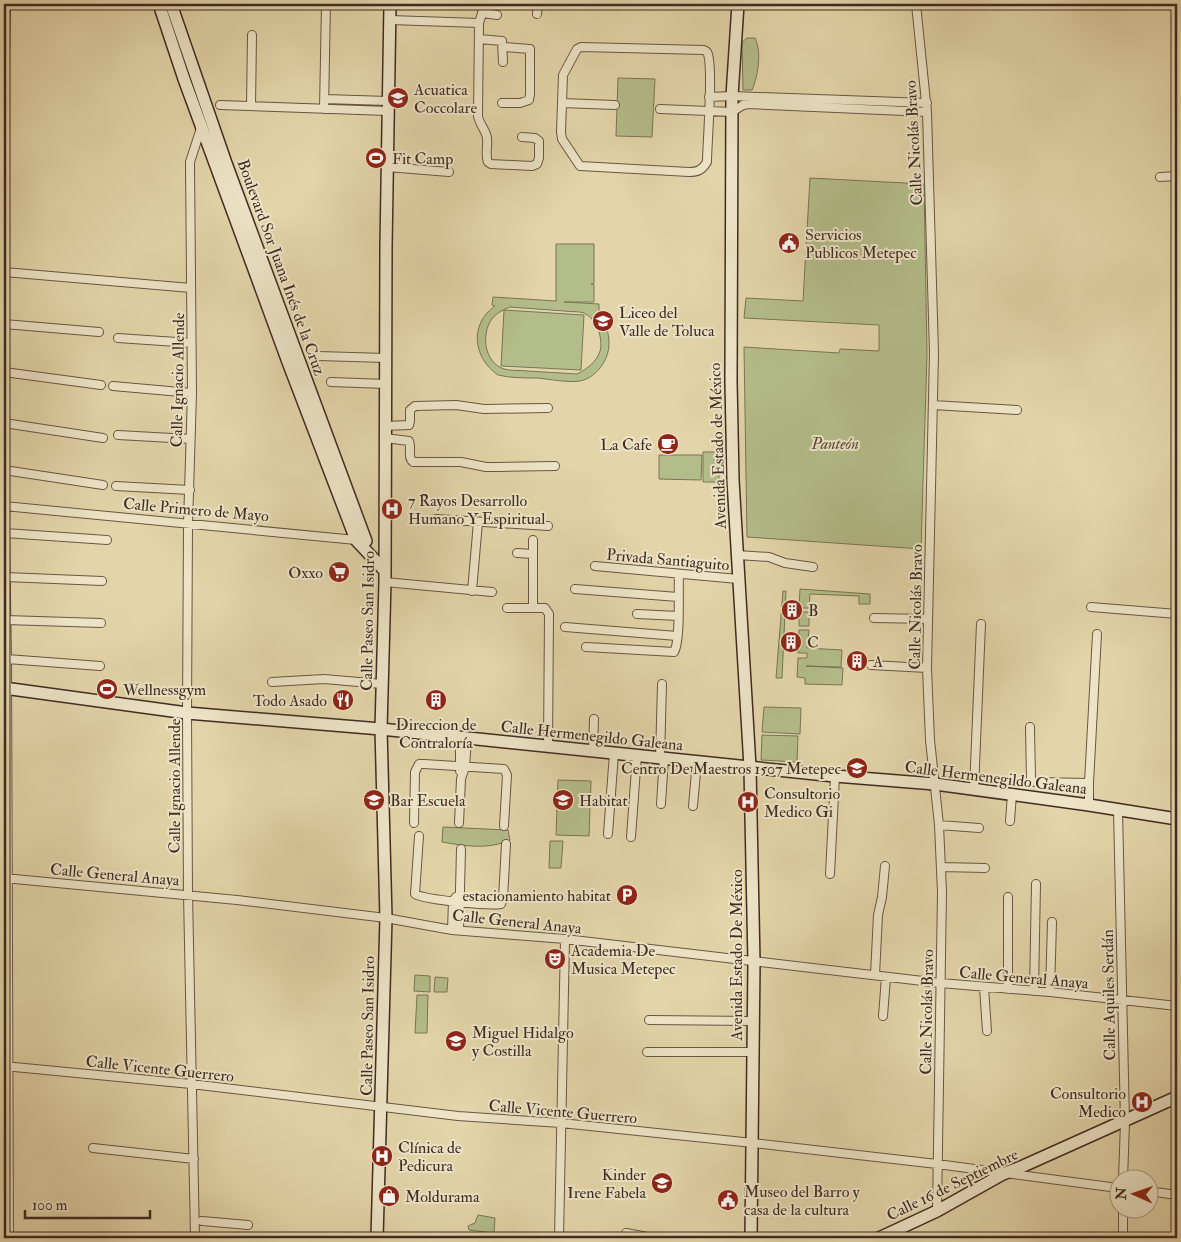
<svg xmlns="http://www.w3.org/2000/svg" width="1181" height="1242" viewBox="0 0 1181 1242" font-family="'IM FELL Double Pica',serif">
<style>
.green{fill:#b3bd89;stroke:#7a7456;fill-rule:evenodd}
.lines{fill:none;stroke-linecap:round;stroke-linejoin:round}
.street-casing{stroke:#695644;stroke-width:10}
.secondary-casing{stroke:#402b23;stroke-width:14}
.street{stroke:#ede4c7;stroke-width:8}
.secondary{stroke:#ede4c7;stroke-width:11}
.labels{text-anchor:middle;stroke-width:4;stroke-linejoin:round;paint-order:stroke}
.poi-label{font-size:16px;fill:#402b23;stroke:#ede4c7;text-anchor:start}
.street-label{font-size:16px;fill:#402b23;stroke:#ede4c7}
.park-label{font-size:16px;font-style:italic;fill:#574837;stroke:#ede4c7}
</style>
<rect width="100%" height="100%" fill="#e3d5a9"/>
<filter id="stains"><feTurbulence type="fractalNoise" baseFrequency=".004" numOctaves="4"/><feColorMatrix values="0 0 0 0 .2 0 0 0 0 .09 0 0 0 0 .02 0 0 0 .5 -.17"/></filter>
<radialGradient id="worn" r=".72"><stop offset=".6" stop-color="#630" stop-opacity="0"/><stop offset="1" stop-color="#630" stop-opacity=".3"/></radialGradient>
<path class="green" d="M747 38H755C762 52 758 76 752 90H743L742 42Z
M618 78 655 79 652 137 616 136Z
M810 178 924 184 927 354 921 549 747 537 744 347 839 353 840 349 879 351V325L744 318 746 298 803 301Z
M556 244H594V283L591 284H594V302H564L599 304V313H596C606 321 609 332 609 344 609 360 596 378 580 381 568 383 549 379 537 378 524 378 510 378 498 375 473 358 469 324 495 306L492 305 493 297 556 301ZM510 307C528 308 546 310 564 311 570 312 578 311 584 313 596 319 601 333 601 346 600 359 589 368 577 374 561 373 544 372 527 371 520 370 511 371 504 369 489 364 484 347 486 334 488 319 497 312 510 307Z
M504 310 584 315 581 370 501 366Z
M703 452H719V482H703Z
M659 455H702L701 480 659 479Z
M800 589 870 594V604H859V596L810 594 809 608H799Z
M783 591H786L782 678H776Z
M799 612H809V626H799Z
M799 630H809L807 648 842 650 841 667 806 666 843 668 842 685 805 684V678L797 677 798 658H807V653H798Z
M764 707 801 708 800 734 762 732Z
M762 735 798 736 797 762 761 760Z
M558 780 591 781 589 836 556 835Z
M443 827 508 830 510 840C487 850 466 846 442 842Z
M550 841H563L561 868H549Z
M415 975 430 976V992L414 991Z
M435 977 448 978 447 992H434Z
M417 995H428L427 1033H415Z
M478 1215 495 1218 494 1233 469 1230 468 1226 475 1223Z"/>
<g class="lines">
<g class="street-casing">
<path id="street" d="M485 4 479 23 478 116C479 124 486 130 487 138 488 146 485 155 488 162L491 164 532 166 537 164 539 158V141L535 138 522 137
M916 4 927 112 934 353 927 668 930 740 939 825 942 892 937 1211
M482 13 497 15
M537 14 538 4
M390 20 479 23
M479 39 502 41 503 62
M581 47 704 50 707 52C714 63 707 144 707 162 702 170 698 172 689 172L580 166 562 139 561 132 563 75 577 49Z
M709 97 732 96 927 103
M325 99 388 101
M502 103H520L529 100 530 94V49L504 47
M562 103 615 105
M220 105 388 111
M251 106 252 35
M324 109 326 4
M660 109 732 112 743 105 748 104 927 112
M4 119 6 4
M387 167 449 172
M1160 177 1177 176
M4 272 191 288
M4 324 99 332
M118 338 191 343
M318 356 386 358
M4 372 101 385
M331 382 386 384
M113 386 192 393
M933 405 1017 410
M4 418V443
M4 423 103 438
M385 426 409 425 410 421V410L415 406 456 405 484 409 548 408
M118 435 190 439
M385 438 409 441C412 448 407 457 413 462H461L486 467H498L555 466
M4 470 103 485
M4 475 7 659 9 1238
M116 486 190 490
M4 506 356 540
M436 519 548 526
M5 533 107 540
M533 540V608
M517 553 533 554
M737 555 769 557 785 563 813 567
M595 566 738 579
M6 577 102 581
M385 582 492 592
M575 589 678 597
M472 591 478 522
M1091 607 1177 614
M507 608H545L549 614 548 746
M637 614 678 616
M874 618 928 619
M6 620 101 623
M565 627 677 636
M586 647 674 652C681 641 678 590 679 574
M7 659 100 666
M871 665 927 668
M272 682 324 679 382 684
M1030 727 1031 780 1035 782 1089 783
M593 750 594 719
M660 758 662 684
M460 771V738
M974 789 981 624
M661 804 664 758
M1089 805V783L1097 634
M693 806 697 761
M1118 810 1125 1122 1123 1180
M1010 821 1012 794
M414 823 415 772 419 764H424L504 769 507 775 504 826
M459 823 461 779 465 767 467 739
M939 825 979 828
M608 834 614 753
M419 836 415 894C425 900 490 906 501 904L503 899 506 844
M631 837 637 755
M941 867 985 868
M830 874 835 776
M4 878 237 900 386 918 452 930 565 939 940 983 1050 992 1177 1006
M452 930 453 901 456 897
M459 930 461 849
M875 975 878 915 882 897 885 866
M984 987 987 1031
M1008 989V897
M1034 991 1036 884
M1050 992 1052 922
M883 1016 886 977
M649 1020 753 1021
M647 1052H753
M4 1066 191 1084 458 1116 561 1123 753 1143 937 1164 1118 1188
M93 1148 194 1159
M1148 1191 1177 1195
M1123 1210V1238
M202 1221 248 1225
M626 1233 653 1238
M195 1238 188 894 187 713 188 525 192 393 190 162 202 125
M559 1238 565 939"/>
</g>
<g class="secondary-casing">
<path id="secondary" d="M159 4 184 79 288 362 356 540 385 571
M171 4 227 166 366 541
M738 4 732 96 731 381 733 480 750 767 754 963 751 1238
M4 688 187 713 381 729 835 776 935 784 1089 805 1177 819
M377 1238 386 918 381 729 385 582 386 247 390 4
M879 1238 937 1211 1003 1174 1021 1167 1177 1097"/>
</g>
<use href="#street" class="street"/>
<use href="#secondary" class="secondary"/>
</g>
<defs>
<g id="school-disc" transform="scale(1.125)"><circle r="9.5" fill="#8f2418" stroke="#ede4c7"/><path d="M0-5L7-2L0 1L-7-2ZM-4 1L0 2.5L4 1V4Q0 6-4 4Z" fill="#fff"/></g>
<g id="stadium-disc" transform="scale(1.125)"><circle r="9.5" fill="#8f2418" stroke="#ede4c7"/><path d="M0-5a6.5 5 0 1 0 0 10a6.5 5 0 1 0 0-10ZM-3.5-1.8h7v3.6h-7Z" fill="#fff"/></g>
<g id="civic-disc" transform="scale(1.125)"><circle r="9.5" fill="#8f2418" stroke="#ede4c7"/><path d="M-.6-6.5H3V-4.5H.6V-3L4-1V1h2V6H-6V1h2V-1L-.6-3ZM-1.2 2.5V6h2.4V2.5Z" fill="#fff"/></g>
<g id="cafe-disc" transform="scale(1.125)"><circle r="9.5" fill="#8f2418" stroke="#ede4c7"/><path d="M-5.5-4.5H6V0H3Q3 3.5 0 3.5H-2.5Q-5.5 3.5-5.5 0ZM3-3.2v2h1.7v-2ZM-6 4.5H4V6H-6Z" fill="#fff"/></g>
<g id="hospital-disc" transform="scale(1.125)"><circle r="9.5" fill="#8f2418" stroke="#ede4c7"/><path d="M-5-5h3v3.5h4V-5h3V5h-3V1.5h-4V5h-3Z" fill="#fff"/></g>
<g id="supermarket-disc" transform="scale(1.125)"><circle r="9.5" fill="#8f2418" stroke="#ede4c7"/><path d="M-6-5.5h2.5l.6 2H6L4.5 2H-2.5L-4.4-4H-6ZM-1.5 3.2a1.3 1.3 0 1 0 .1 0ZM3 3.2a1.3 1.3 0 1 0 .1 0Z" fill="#fff"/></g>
<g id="building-disc" transform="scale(1.125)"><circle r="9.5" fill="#8f2418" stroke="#ede4c7"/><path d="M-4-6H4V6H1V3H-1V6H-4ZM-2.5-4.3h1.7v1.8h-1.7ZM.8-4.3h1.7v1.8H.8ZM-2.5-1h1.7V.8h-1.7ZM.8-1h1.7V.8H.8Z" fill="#fff"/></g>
<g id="restaurant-disc" transform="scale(1.125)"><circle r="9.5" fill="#8f2418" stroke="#ede4c7"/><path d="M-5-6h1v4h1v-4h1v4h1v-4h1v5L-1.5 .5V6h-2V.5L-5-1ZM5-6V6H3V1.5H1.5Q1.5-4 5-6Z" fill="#fff"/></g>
<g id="university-disc" transform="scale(1.125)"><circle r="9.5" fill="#8f2418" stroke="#ede4c7"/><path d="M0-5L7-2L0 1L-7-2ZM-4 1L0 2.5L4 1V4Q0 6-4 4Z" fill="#fff"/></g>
<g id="parking-disc" transform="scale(1.125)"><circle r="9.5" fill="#8f2418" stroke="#ede4c7"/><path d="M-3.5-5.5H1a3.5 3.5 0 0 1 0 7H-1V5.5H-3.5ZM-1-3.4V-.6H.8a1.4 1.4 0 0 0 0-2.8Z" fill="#fff"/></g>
<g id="theatre-disc" transform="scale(1.125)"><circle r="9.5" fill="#8f2418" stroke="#ede4c7"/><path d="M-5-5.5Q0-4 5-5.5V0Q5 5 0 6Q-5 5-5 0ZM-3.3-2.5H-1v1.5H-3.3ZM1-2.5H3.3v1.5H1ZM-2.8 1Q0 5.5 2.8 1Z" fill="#fff"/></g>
<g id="shop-disc" transform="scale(1.125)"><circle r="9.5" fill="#8f2418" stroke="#ede4c7"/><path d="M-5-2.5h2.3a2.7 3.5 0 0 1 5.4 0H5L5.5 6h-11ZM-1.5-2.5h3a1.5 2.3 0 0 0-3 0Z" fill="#fff"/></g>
</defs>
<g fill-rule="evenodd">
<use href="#school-disc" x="398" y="98"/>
<use href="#stadium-disc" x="376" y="158"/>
<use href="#civic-disc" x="789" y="243"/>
<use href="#school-disc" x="603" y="321"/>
<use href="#cafe-disc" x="668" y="444"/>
<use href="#hospital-disc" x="392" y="509"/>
<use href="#supermarket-disc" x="339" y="572"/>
<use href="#building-disc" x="792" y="610"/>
<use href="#building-disc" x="791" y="642"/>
<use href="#building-disc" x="857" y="661"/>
<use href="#stadium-disc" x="107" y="689"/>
<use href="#restaurant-disc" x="343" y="700"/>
<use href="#building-disc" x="436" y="700"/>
<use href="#school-disc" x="857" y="768"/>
<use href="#university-disc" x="374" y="800"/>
<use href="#school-disc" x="563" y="800"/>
<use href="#hospital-disc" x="748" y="802"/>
<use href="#parking-disc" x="627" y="895"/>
<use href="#theatre-disc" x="555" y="959"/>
<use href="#school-disc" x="456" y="1041"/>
<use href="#hospital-disc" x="1142" y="1102"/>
<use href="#hospital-disc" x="382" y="1156"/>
<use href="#school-disc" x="662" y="1183"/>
<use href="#shop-disc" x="389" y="1196"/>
<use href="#civic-disc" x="728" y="1200"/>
</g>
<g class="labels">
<g class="poi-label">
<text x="414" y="95">Acuatica<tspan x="414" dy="18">Coccolare</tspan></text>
<text x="392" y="164">Fit Camp</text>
<text x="805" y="240">Servicios<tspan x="805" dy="18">Publicos Metepec</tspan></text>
<text x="619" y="318">Liceo del<tspan x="619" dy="18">Valle de Toluca</tspan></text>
<text x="652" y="450" text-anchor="end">La Cafe</text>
<text x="408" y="506">7 Rayos Desarrollo<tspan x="408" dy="18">Humano Y Espiritual</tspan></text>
<text x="323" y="578" text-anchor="end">Oxxo</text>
<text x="808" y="616">B</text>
<text x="807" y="648">C</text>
<text x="873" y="667">A</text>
<text x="123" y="695">Wellnessgym</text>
<text x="327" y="706" text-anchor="end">Todo Asado</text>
<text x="436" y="730" text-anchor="middle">Direccion de<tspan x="436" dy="18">Contraloría</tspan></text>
<text x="841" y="774" text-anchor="end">Centro De Maestros 1507 Metepec</text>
<text x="764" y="799">Consultorio<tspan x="764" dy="18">Medico Gi</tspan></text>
<text x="390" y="806">Bar Escuela</text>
<text x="579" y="806">Habitat</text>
<text x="611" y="901" text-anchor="end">estacionamiento habitat</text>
<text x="571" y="956">Academia De<tspan x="571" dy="18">Musica Metepec</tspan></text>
<text x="472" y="1038">Miguel Hidalgo<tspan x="472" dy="18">y Costilla</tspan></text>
<text x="1126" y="1099" text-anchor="end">Consultorio<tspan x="1126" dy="18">Medico</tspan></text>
<text x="398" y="1153">Clínica de<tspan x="398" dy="18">Pedicura</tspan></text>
<text x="646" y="1180" text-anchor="end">Kinder<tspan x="646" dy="18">Irene Fabela</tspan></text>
<text x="744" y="1197">Museo del Barro y<tspan x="744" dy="18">casa de la cultura</tspan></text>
<text x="405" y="1202">Moldurama</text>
</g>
<g class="street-label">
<text transform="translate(913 143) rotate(-93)" y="6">Calle Nicolás Bravo</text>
<text transform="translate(282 267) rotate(70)" y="6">Boulevard Sor Juana Inés de la Cruz</text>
<text transform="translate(177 380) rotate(-89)" y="6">Calle Ignacio Allende</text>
<text transform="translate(717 446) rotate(-92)" y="6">Avenida Estado de México</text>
<text transform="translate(196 509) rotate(5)" y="6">Calle Primero de Mayo</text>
<text transform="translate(668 559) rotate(5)" y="6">Privada Santiaguito</text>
<text transform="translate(915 607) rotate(-89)" y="6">Calle Nicolás Bravo</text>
<text transform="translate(367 621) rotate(-89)" y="6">Calle Paseo San Isidro</text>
<text transform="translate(592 735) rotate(6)" y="6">Calle Hermenegildo Galeana</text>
<text transform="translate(996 777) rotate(7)" y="6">Calle Hermenegildo Galeana</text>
<text transform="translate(174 786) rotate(-90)" y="6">Calle Ignacio Allende</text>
<text transform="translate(115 874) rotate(5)" y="6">Calle General Anaya</text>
<text transform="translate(517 921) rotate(6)" y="6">Calle General Anaya</text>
<text transform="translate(736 955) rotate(-90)" y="6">Avenida Estado De México</text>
<text transform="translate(1024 977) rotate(5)" y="6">Calle General Anaya</text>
<text transform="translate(1108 995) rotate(-91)" y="6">Calle Aquiles Serdán</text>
<text transform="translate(926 1012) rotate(-89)" y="6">Calle Nicolás Bravo</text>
<text transform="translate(367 1026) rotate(-89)" y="6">Calle Paseo San Isidro</text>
<text transform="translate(160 1068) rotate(6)" y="6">Calle Vicente Guerrero</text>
<text transform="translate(563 1111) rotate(5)" y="6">Calle Vicente Guerrero</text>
<text transform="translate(952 1184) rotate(-26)" y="6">Calle 16 de Septiembre</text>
</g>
<g class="park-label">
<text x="835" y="449">Panteón</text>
</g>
</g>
<rect width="1181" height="1242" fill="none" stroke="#e3d5a9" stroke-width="20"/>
<rect x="5" y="5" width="1171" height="1232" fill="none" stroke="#402b23" stroke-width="2.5"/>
<rect x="10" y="10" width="1161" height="1222" fill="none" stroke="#402b23"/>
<g transform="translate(1134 1194) rotate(272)"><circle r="24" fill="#ede4c7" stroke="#a89a85"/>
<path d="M0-4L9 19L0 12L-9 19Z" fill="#8f2418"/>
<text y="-8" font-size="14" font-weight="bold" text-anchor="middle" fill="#402b23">N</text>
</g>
<path d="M25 1210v8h125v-8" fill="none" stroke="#402b23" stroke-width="2.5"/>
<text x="32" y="1210" font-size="15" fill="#402b23" stroke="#ede4c7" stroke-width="4" paint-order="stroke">100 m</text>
<rect width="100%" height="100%" filter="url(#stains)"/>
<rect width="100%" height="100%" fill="url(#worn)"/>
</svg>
